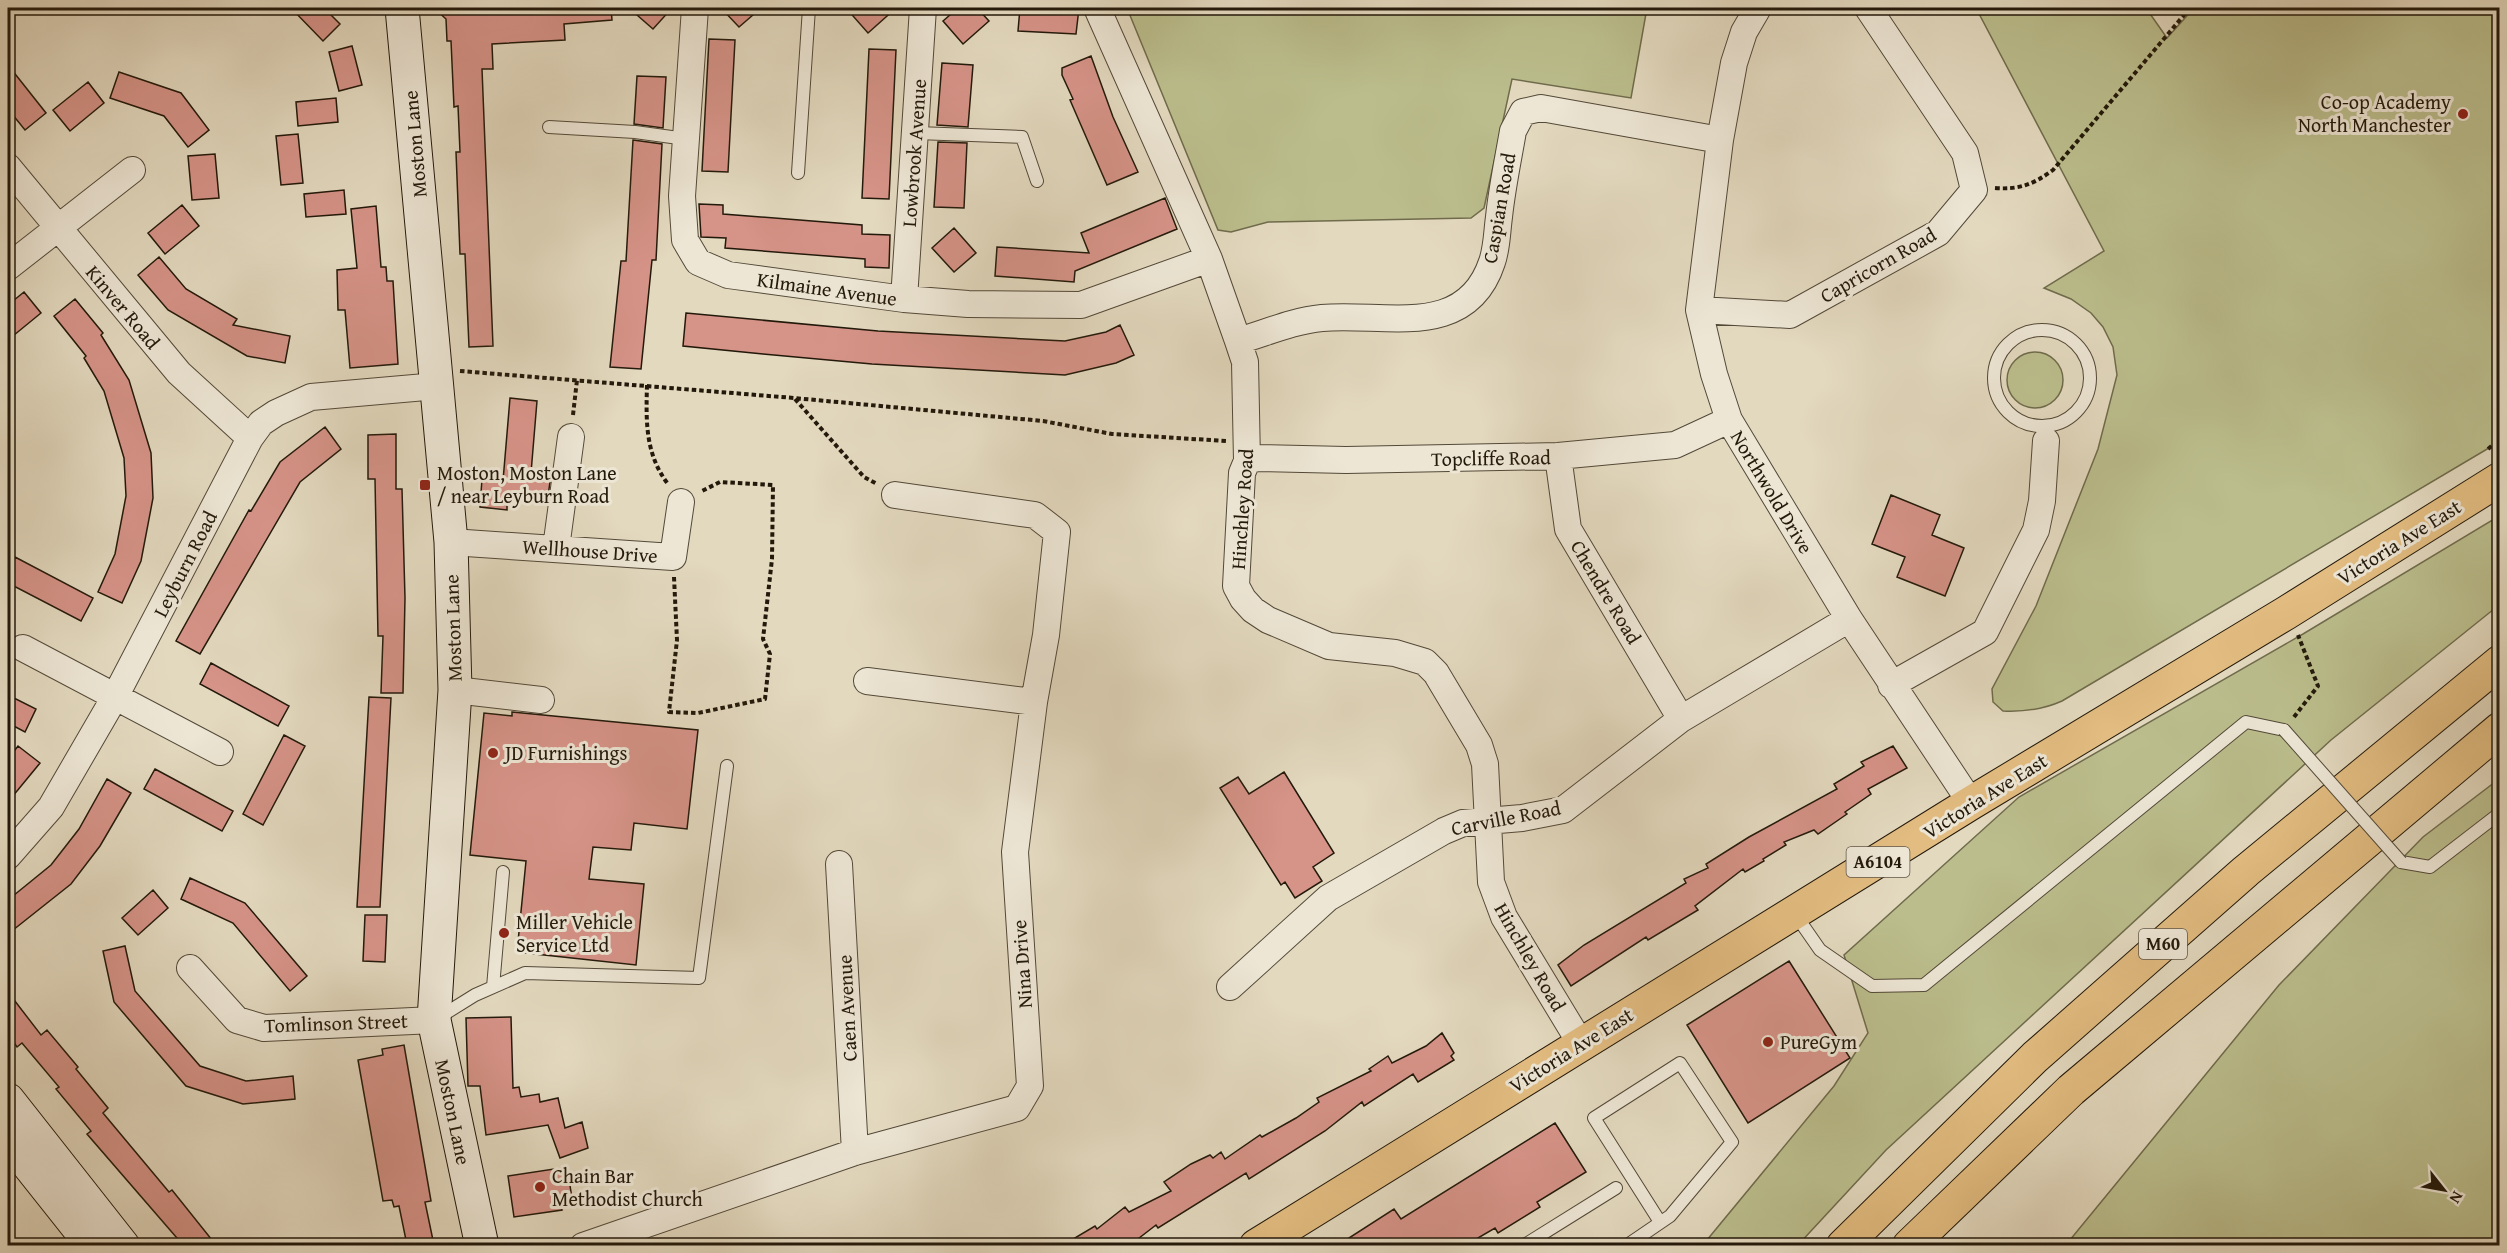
<svg xmlns="http://www.w3.org/2000/svg" width="2507" height="1253" viewBox="0 0 2507 1253" font-family="'Gentium Book Plus',serif">
<style>
.green{fill:#bbbd8c;stroke:#6f6b4c;stroke-width:1.5}
.building{fill:#d69388;stroke:#23190b;stroke-width:1.5}
.lines{fill:none;stroke-linecap:round;stroke-linejoin:round}
.lane-casing{stroke:#534938;stroke-width:14}
.street-casing{stroke:#534938;stroke-width:28}
.secondary-casing{stroke:#23190b;stroke-width:35}
.primary-casing{stroke:#23190b;stroke-width:35}
.highway-casing{stroke:#23190b;stroke-width:35}
.path{stroke:#23190b;stroke-width:4;stroke-dasharray:4.5 3;stroke-linecap:butt}
.lane{stroke:#ede6d5;stroke-width:12}
.street{stroke:#ede6d5;stroke-width:26}
.secondary{stroke:#ede6d5;stroke-width:33}
.primary{stroke:#e2bc80;stroke-width:33}
.highway{stroke:#e2bc80;stroke-width:33}
.lane-bridge-casing{stroke:#534938;stroke-width:14;stroke-linecap:butt}
.lane-bridge{stroke:#ede6d5;stroke-width:12}
.poi-dot{fill:#8f2418;stroke:#ede6d5;stroke-width:2}
.labels{text-anchor:middle;stroke-width:6;stroke-linejoin:round;paint-order:stroke}
.shield{fill:#ede6d5;stroke:#605648;stroke-width:1.5}
.shield-label{font-size:18px;font-weight:bold;fill:#23190b}
.poi-label{font-size:20px;fill:#23190b;stroke:#ede6d5;text-anchor:start}
.street-label{font-size:20px;fill:#23190b;stroke:#ede6d5}
</style>
<rect width="100%" height="100%" fill="#e3d9bf"/>
<filter id="stains"><feTurbulence type="fractalNoise" baseFrequency=".00333" numOctaves="4"/><feColorMatrix values="0 0 0 0 .2 0 0 0 0 .09 0 0 0 0 .02 0 0 0 .5 -.17"/></filter>
<radialGradient id="worn" r=".72"><stop offset=".6" stop-color="#630" stop-opacity="0"/><stop offset="1" stop-color="#630" stop-opacity=".3"/></radialGradient>
<path class="green" d="M1127 8H1647L1631 98 1512 79 1484 208 1471 218 1268 222 1231 232 1218 230Z
M1976 8H2146L2167 38 2194 8H2499V442L2062 701C2042 710 2024 712 2003 711L1993 702 1992 689 2036 606 2098 449 2117 375 2113 347 2103 327 2091 313 2071 299 2044 288 2104 251Z
M2007 380a28 28 0 1 1 56 0a28 28 0 1 1-56 0Z
M2499 516V605L2331 740 1886 1150 1798 1245 1702 1246 1834 1086 1868 1033 1844 955 2019 797 2303 634Z
M2499 779V1245L2065 1246 2279 985 2423 837Z"/>
<path class="building" d="M291 8H324L340 24 323 41Z
M434 8H611L612 20 564 24 565 40 492 44 493 69H482L493 346 469 347 465 254H460L456 152H460L458 106 454 107 451 41H447L446 19Z
M629 8H672L653 29Z
M721 8H761L739 27Z
M846 8H896L868 33Z
M958 8H977L989 21 963 44 943 21Z
M1020 8H1079L1076 34 1018 31Z
M709 39 735 40 728 172 702 171Z
M352 46 362 85 339 91 329 52Z
M869 49 896 50 889 199 862 198Z
M1091 56 1113 117 1138 172 1107 185 1070 100 1073 99 1062 75V68Z
M942 63 973 65 968 127 937 125Z
M8 65 46 113 25 130 8 109Z
M119 72 181 93 209 130 188 147 164 116 110 98Z
M637 76 666 77 663 128 634 124Z
M88 82 104 103 70 131 53 110Z
M336 98 338 122 298 126 296 102Z
M298 134 303 183 281 185 276 136Z
M633 140 662 144 656 260H652L641 369 610 367 621 261H626Z
M938 142 967 143 964 208 934 207Z
M215 154 219 198 192 200 188 156Z
M344 190 346 214 306 217 304 194Z
M1165 198 1177 229 1075 271 1074 282 995 276 997 247 1089 253 1081 233Z
M699 204 723 205V214L862 225V234L890 235 889 268 865 267V259L725 248 726 238 701 237Z
M182 205 199 226 165 254 148 233Z
M376 206 381 267H386L387 281H393L398 364 350 368 345 310H338L337 270 357 268 351 209Z
M954 228 976 253 954 272 932 248Z
M159 257 186 289 237 319 233 325 290 336 285 363 247 356 168 310 138 275Z
M24 292 41 313 8 340V305Z
M75 299 103 333 101 335 129 380 151 453 153 498 141 561 122 603 98 592 115 554 126 496 124 458 104 391 84 358 86 356 54 316Z
M686 313 878 331 1065 341 1106 332 1120 325 1134 355 1116 363 1065 375 872 364 763 354 683 346Z
M510 398 537 401 531 473 551 475 547 503 507 499V510L480 507 482 479 503 481Z
M325 427 341 449 300 482 200 654 176 641 249 510 251 511 280 462Z
M396 434V489H402L405 598 403 693H381L383 636H378L375 479H368V435Z
M1891 495 1940 515 1932 535 1964 548 1945 596 1897 577 1905 557 1872 544Z
M15 557 93 598 81 621 8 583V571Z
M211 663 289 706 278 726 200 684Z
M8 695 36 709 25 732 8 723Z
M369 697 391 698 380 907H357Z
M512 712 698 730 687 829 634 823 631 850 593 847 589 879 644 884 636 965 517 952 526 861 470 855 484 713 512 716Z
M284 735 305 746 263 825 243 814Z
M18 746 40 763 8 802V759Z
M1893 746 1907 768 1868 789 1871 794 1845 812 1847 814 1818 834 1814 830 1784 842 1786 845 1763 859 1764 861 1745 872 1743 869 1695 906 1698 910 1648 940 1646 937 1571 986 1558 965 1584 945 1686 883 1684 879 1708 868 1706 864 1749 837 1837 789 1834 784 1864 766 1861 762Z
M155 769 233 811 222 831 144 789Z
M1284 772 1334 853 1313 867 1322 881 1295 898 1285 882 1281 885 1220 788 1238 777 1249 794Z
M107 779 131 793 100 846 71 884 8 934V900L51 865 79 829Z
M190 878 245 903 307 976 290 991 233 923 181 899Z
M153 890 168 908 138 935 122 918Z
M365 915H387L385 962 363 961Z
M125 946 135 991 200 1066 246 1081 293 1076 295 1099 243 1104 186 1086 114 1002 103 951Z
M1789 961 1850 1058 1748 1123 1687 1025Z
M8 992 41 1035 47 1030 78 1067 76 1069 108 1108 103 1113 169 1192 172 1190 216 1245H183L87 1134 91 1131 56 1089 59 1087 22 1043 17 1047 8 1034Z
M511 1017 513 1088 519 1087 521 1097 539 1094 540 1102 558 1098 565 1128 582 1122 588 1148 560 1158 548 1125 486 1135 480 1086H468L466 1018Z
M1442 1033 1454 1053 1451 1056 1454 1060 1418 1082 1413 1074 1364 1106 1362 1102 1325 1131 1249 1179 1246 1173 1158 1228 1156 1225 1130 1245H1063L1095 1226 1097 1229 1125 1207 1129 1212 1171 1191 1164 1182 1191 1164 1210 1155 1213 1158 1221 1152 1225 1159 1260 1135 1262 1137 1296 1118 1319 1102 1317 1098 1371 1071 1369 1069 1388 1056 1392 1063 1426 1046Z
M404 1045 431 1201 425 1202 434 1245H407L399 1206 394 1207 392 1200 383 1201 358 1060 383 1055 382 1049Z
M1555 1123 1586 1172 1537 1202 1540 1207 1498 1233 1495 1228 1466 1245H1338L1394 1209 1401 1219Z
M567 1167 572 1198 560 1199 562 1210 514 1217 508 1176Z"/>
<g class="lines">
<g class="lane-casing">
<path id="lane" d="M549 127 635 132 686 139
M917 133 1022 137 1037 181
M798 173 809 8
M1994 378a48 48 0 1 1 96 0a48 48 0 1 1-96 0Z
M2401 862 2430 867 2500 813
M1795 914 1820 950 1872 986 1924 985 2246 722 2284 730
M493 987 503 872
M438 1018 475 995 525 973 699 978 727 766
M1523 1246 1616 1188
M1626 1246 1670 1216 1732 1142 1680 1063 1594 1118 1660 1222"/>
</g>
<g class="street-casing">
<path id="street" d="M695 8 682 196 685 240 698 262 728 275 904 299 968 304 1081 305 1209 259
M1097 8 1209 259 1238 341 1245 362 1247 461 1242 473 1236 586 1243 599 1253 610 1268 620 1329 646 1395 653 1425 662 1436 673 1479 745 1485 764 1491 882 1504 917 1581 1044
M1758 8 1744 32 1734 63 1720 140 1699 310 1714 374 1729 420 1849 619 1971 803
M8 167 179 373 250 438
M8 267 132 170
M904 299 923 8
M1699 310 1790 315 1938 233 1974 190 1965 153 1868 8
M1238 341C1266 333 1292 321 1322 318 1384 312 1466 341 1492 262 1497 248 1497 231 1499 217 1502 188 1508 160 1513 131L1523 112 1541 108 1720 140
M1558 456 1568 529 1681 719
M1247 461 1257 458 1346 460 1558 456 1675 445 1729 420
M451 542 673 557 681 502
M556 548 571 437
M23 648 220 752
M867 681 1034 702
M1891 685 1985 632 2036 530 2042 501 2046 441
M455 690 541 700
M8 856 51 807 116 695 250 438 261 423 276 413 311 397 437 386
M839 864 855 1152
M190 968 237 1020 264 1028 434 1020
M1230 987 1328 898 1444 831 1463 823 1522 818 1563 810 1681 719 1849 619
M583 1246 855 1152 1017 1108 1030 1086 1015 852 1034 702 1046 635 1057 532 1035 515 895 495"/>
</g>
<g class="secondary-casing">
<path id="secondary" d="M402 8 451 542 455 690 434 1020 482 1246
M8 1100 123 1246
M8 1139 93 1246"/>
</g>
<g class="primary-casing">
<path id="primary" d="M1256 1246 1971 803 2286 613 2500 479"/>
</g>
<g class="highway-casing">
<path id="highway" d="M1843 1246 2035 1057 2246 871 2500 662
M1909 1246 2071 1090 2500 729"/>
</g>
<path class="path" d="M1995 188C2019 190 2034 184 2053 170L2190 8
M460 371 794 398 1043 421 1112 434 1226 441
M647 385C646 421 645 454 668 484
M795 399 864 477 877 484
M573 415 577 380
M2488 449 2500 439
M674 577 677 640 669 712 698 713 765 699 770 654 763 639 772 559 773 485 720 482 700 492
M2294 717 2318 686 2298 635"/>
<use href="#lane" class="lane"/>
<use href="#street" class="street"/>
<use href="#secondary" class="secondary"/>
<use href="#primary" class="primary"/>
<use href="#highway" class="highway"/>
<g class="lane-bridge-casing">
<path id="lane-bridge" d="M2284 730 2401 862"/>
</g>
<use href="#lane-bridge" class="lane-bridge"/>
</g>
<g class="poi-dot">
<circle cx="2463" cy="114" r="6"/>
<rect x="419" y="479" width="12" height="12" rx="3"/>
<circle cx="493" cy="753" r="6"/>
<circle cx="504" cy="933" r="6"/>
<circle cx="1768" cy="1042" r="6"/>
<circle cx="540" cy="1187" r="6"/>
</g>
<g class="labels">
<g class="shield">
<rect x="1846.5" y="847" width="63" height="30" rx="4.5"/>
<rect x="2139" y="929" width="48" height="30" rx="4.5"/>
</g>
<g class="shield-label">
<text x="1878" y="868">A6104</text>
<text x="2163" y="950">M60</text>
</g>
<g class="poi-label">
<text x="2451" y="109" text-anchor="end">Co-op Academy<tspan x="2451" dy="23">North Manchester</tspan></text>
<text x="437" y="480">Moston, Moston Lane<tspan x="437" dy="23">/ near Leyburn Road</tspan></text>
<text x="505" y="760">JD Furnishings</text>
<text x="516" y="929">Miller Vehicle<tspan x="516" dy="23">Service Ltd</tspan></text>
<text x="1780" y="1049">PureGym</text>
<text x="552" y="1183">Chain Bar<tspan x="552" dy="23">Methodist Church</tspan></text>
</g>
<g class="street-label">
<text transform="translate(415 144) rotate(-95)" y="7">Moston Lane</text>
<text transform="translate(914 153) rotate(-86)" y="7">Lowbrook Avenue</text>
<text transform="translate(1499 208) rotate(-80)" y="7">Caspian Road</text>
<text transform="translate(1878 265) rotate(-30)" y="7">Capricorn Road</text>
<text transform="translate(827 289) rotate(8)" y="7">Kilmaine Avenue</text>
<text transform="translate(123 307) rotate(50)" y="7">Kinver Road</text>
<text transform="translate(1491 458) rotate(-1)" y="7">Topcliffe Road</text>
<text transform="translate(1772 492) rotate(59)" y="7">Northwold Drive</text>
<text transform="translate(1242 509) rotate(-86)" y="7">Hinchley Road</text>
<text transform="translate(2399 542) rotate(-32)" y="7">Victoria Ave East</text>
<text transform="translate(590 551) rotate(4)" y="7">Wellhouse Drive</text>
<text transform="translate(185 564) rotate(-63)" y="7">Leyburn Road</text>
<text transform="translate(1606 592) rotate(59)" y="7">Chendre Road</text>
<text transform="translate(453 628) rotate(-92)" y="7">Moston Lane</text>
<text transform="translate(1985 796) rotate(-32)" y="7">Victoria Ave East</text>
<text transform="translate(1506 818) rotate(-11)" y="7">Carville Road</text>
<text transform="translate(1530 957) rotate(60)" y="7">Hinchley Road</text>
<text transform="translate(1022 964) rotate(-94)" y="7">Nina Drive</text>
<text transform="translate(847 1008) rotate(-93)" y="7">Caen Avenue</text>
<text transform="translate(336 1023) rotate(-2)" y="7">Tomlinson Street</text>
<text transform="translate(1571 1050) rotate(-32)" y="7">Victoria Ave East</text>
<text transform="translate(453 1112) rotate(78)" y="7">Moston Lane</text>
</g>
</g>
<rect width="2507" height="1253" fill="none" stroke="#e3d9bf" stroke-width="30"/>
<rect x="9" y="9" width="2489" height="1235" fill="none" stroke="#23190b" stroke-width="3"/>
<rect x="15" y="15" width="2477" height="1223" fill="none" stroke="#23190b" stroke-width="1.5"/>
<g transform="translate(2444 1190) rotate(121)" stroke="#ede6d5" stroke-width="4.5" paint-order="stroke">
<path d="M0-4.5L10 22L0 15L-10 22Z" fill="#23190b"/>
<text y="-9" font-size="16" font-weight="bold" text-anchor="middle" fill="#23190b">N</text>
</g>
<rect width="100%" height="100%" filter="url(#stains)"/>
<rect width="100%" height="100%" fill="url(#worn)"/>
</svg>
